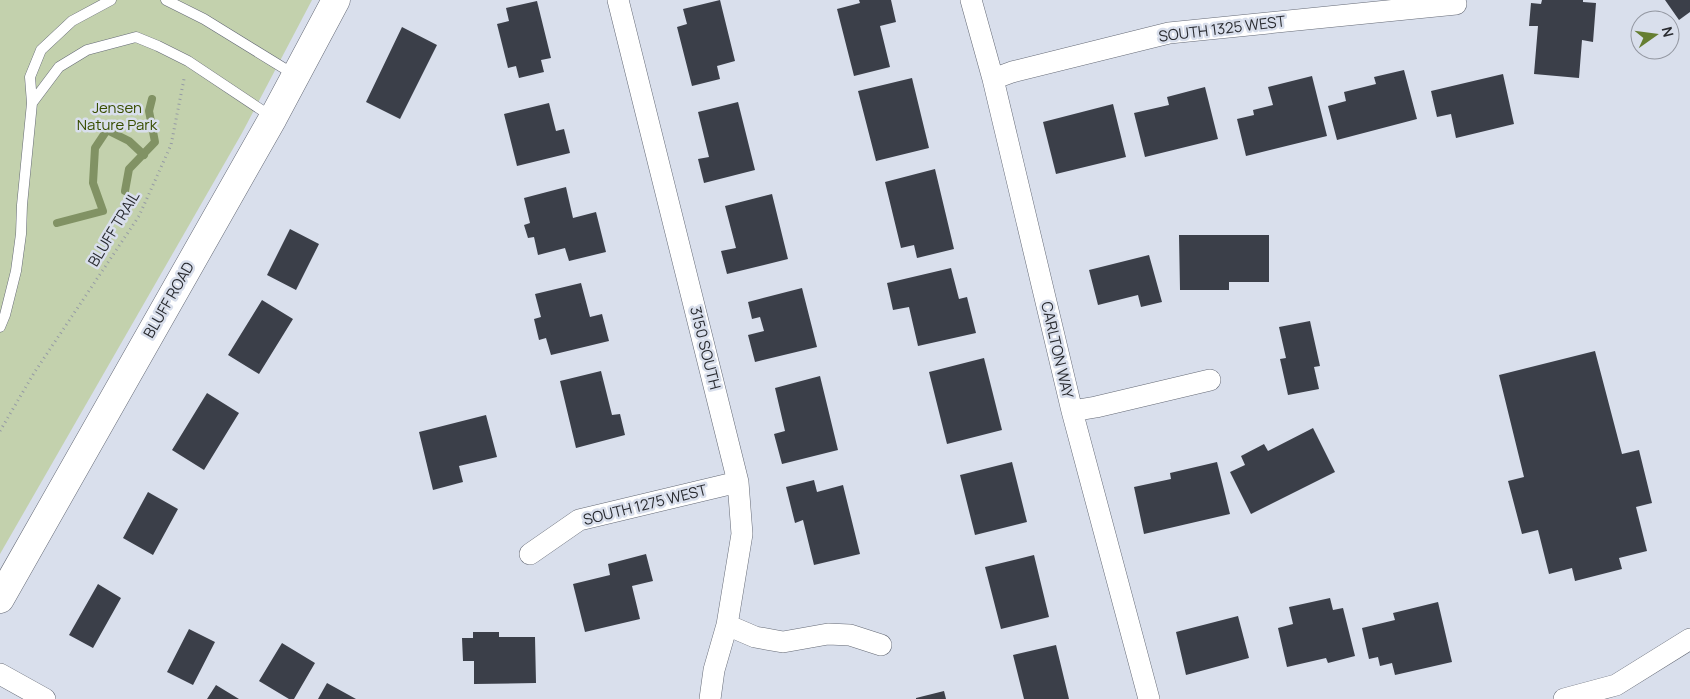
<svg xmlns="http://www.w3.org/2000/svg" width="1690" height="699" viewBox="0 0 1690 699" font-family="Manrope,sans-serif">
<style>
.green{fill:#c3d1ad}
.lines{fill:none;stroke-linecap:round;stroke-linejoin:round}
.stream{stroke:#819264;stroke-width:8}
.building{fill:#3b3f49}
.service-casing{stroke:#656a76;stroke-width:11}
.minor-casing{stroke:#656a76;stroke-width:22}
.secondary-casing{stroke:#656a76;stroke-width:29}
.path{stroke:#969ba5;stroke-width:3;stroke-dasharray:1 4;stroke-linecap:butt}
.service{stroke:#fff;stroke-width:10}
.minor{stroke:#fff;stroke-width:21}
.secondary{stroke:#fff;stroke-width:28}
.labels{text-anchor:middle;stroke-width:5;stroke-linejoin:round;paint-order:stroke}
.street-label{font-size:15px;fill:#292b30;stroke:#d9dfec}
.park-label{font-size:15px;fill:#384d00;stroke:#d9dfec}
</style>
<rect width="100%" height="100%" fill="#d9dfec"/>
<path class="green" d="M0 0H312L242 133 0 554Z"/>
<g class="lines">
<path class="stream" d="M125 191 129 169 155 142 149 111 152 99
M57 223 103 211 93 183 95 148 107 130 129 141 144 155"/>
</g>
<path class="building" d="M720 0 735 61 717 66 720 79 692 86 677 27 687 24 683 9Z
M859 0H891L896 22 880 26 890 67 854 76 837 9 860 3Z
M1542 0H1583V2L1596 3 1593 42 1582 40 1579 78 1534 74 1538 26H1529L1531 3 1541 4Z
M1665 0H1690V12L1679 20Z
M537 1 551 58 541 60 544 72 519 78 516 66 508 68 497 24 509 21 506 8Z
M402 27 437 45 400 119 366 102Z
M1404 70 1417 119 1337 140 1328 106 1346 101 1344 92 1376 84 1374 77Z
M1503 74 1514 124 1456 138 1451 114 1437 117 1431 91Z
M1312 76 1327 136 1246 156 1237 119 1254 115 1253 110 1273 105 1268 87Z
M912 78 929 148 876 161 858 91Z
M1205 87 1218 139 1145 157 1134 113 1169 105 1167 97Z
M738 102 755 170 704 183 698 159 709 157 698 112Z
M549 103 556 131 564 129 570 153 517 166 504 114Z
M1113 104 1126 157 1056 174 1043 122Z
M935 169 954 249 917 258 914 245 901 248 885 182Z
M566 187 573 218 596 212 606 252 569 261 565 248 538 255 534 237 528 238 524 225 530 223 524 198Z
M772 194 788 259 727 274 721 251 736 248 725 206Z
M290 229 319 244 296 290 267 275Z
M1179 235H1269V282H1229V290H1180Z
M1149 255 1162 302 1141 307 1138 295 1098 305 1089 270Z
M951 268 959 299 967 297 976 333 918 346 909 307 893 310 887 283Z
M581 283 590 317 602 314 609 341 551 355 546 338 539 340 534 319 541 317 535 294Z
M802 288 817 347 755 362 748 335 764 331 760 317 752 319 748 302Z
M262 300 293 319 259 374 228 355Z
M1310 321 1320 366 1314 367 1319 389 1288 395 1280 359 1286 358 1279 327Z
M1595 351 1622 454 1639 450 1652 503 1636 507 1647 551 1619 558 1622 569 1575 581 1572 568 1549 574 1538 530 1522 534 1508 481 1524 477 1499 375Z
M984 358 1002 430 947 444 929 372Z
M601 371 612 415 620 414 625 435 576 448 560 381Z
M820 376 838 450 782 464 774 434 785 431 775 388Z
M207 393 239 413 204 470 172 450Z
M486 415 497 457 459 466 463 482 433 490 419 432Z
M1313 428 1335 472 1251 514 1230 472 1245 465 1241 456 1264 444 1268 451Z
M1012 462 1027 522 975 535 960 475Z
M1217 462 1230 514 1144 534 1134 487 1171 479 1170 473Z
M814 480 817 492 843 485 860 554 814 565 803 520 795 523 786 487Z
M148 492 178 509 153 555 123 538Z
M646 554 653 581 632 586 640 619 585 632 573 584 610 575 608 564Z
M1034 555 1049 617 1001 629 985 567Z
M98 584 121 598 93 648 69 635Z
M1330 598 1333 610 1343 608 1355 656 1328 663 1326 658 1287 667 1278 628 1293 624 1289 607Z
M1438 602 1452 662 1395 675 1392 663 1380 666 1378 657 1369 659 1362 628 1395 620 1393 613Z
M1238 616 1249 658 1186 675 1176 632Z
M189 629 215 642 193 685 167 672Z
M473 632H499V637H535L536 683 474 684V661H463L462 638H473Z
M282 643 315 663 294 699H289L259 681Z
M1056 645 1069 699H1024L1013 655Z
M327 683 356 699H318Z
M216 685 239 699H207Z
M944 691 946 699H916V698Z"/>
<g class="lines">
<g class="service-casing">
<path id="service" d="M166 0 204 19 295 75
M32 103 59 67 87 50 136 37 158 46 188 61 272 117
M0 327 5 315 16 271 21 234 22 205 32 103 30 77 41 50 72 21 111 0"/>
</g>
<g class="minor-casing">
<path id="minor" d="M618 0 738 482 742 534 727 625 714 670 710 699
M971 0 993 79 1072 411 1149 699
M993 79 1012 72 1169 33 1456 4
M1072 411 1096 407 1210 380
M530 554 579 520 738 482
M727 625 755 637 783 642 828 634 850 635 881 645
M0 674 45 699
M1564 699 1616 685 1690 639"/>
</g>
<g class="secondary-casing">
<path id="secondary" d="M0 599 273 118 336 0"/>
</g>
<path class="path" d="M0 431 34 373 139 216 171 145 184 79"/>
<use href="#service" class="service"/>
<use href="#minor" class="minor"/>
<use href="#secondary" class="secondary"/>
</g>
<g class="labels">
<g class="street-label">
<text transform="translate(1222 29) rotate(-7)" y="5">SOUTH 1325 WEST</text>
<text transform="translate(114 229) rotate(-59)" y="5">BLUFF TRAIL</text>
<text transform="translate(169 300) rotate(-60)" y="5">BLUFF ROAD</text>
<text transform="translate(705 348) rotate(76)" y="5">3150 SOUTH</text>
<text transform="translate(1057 350) rotate(77)" y="5">CARLTON WAY</text>
<text transform="translate(645 505) rotate(-14)" y="5">SOUTH 1275 WEST</text>
</g>
<g class="park-label">
<text x="117" y="113">Jensen<tspan x="117" dy="17">Nature Park</tspan></text>
</g>
</g>
<g transform="translate(1655 35) rotate(76)"><circle r="24" fill="#d9dfec" stroke="#9397a1"/>
<path d="M0-4L9 19L0 12L-9 19Z" fill="#657e31"/>
<text y="-8" font-size="14" font-weight="bold" text-anchor="middle" fill="#292b30">N</text>
</g>
</svg>
